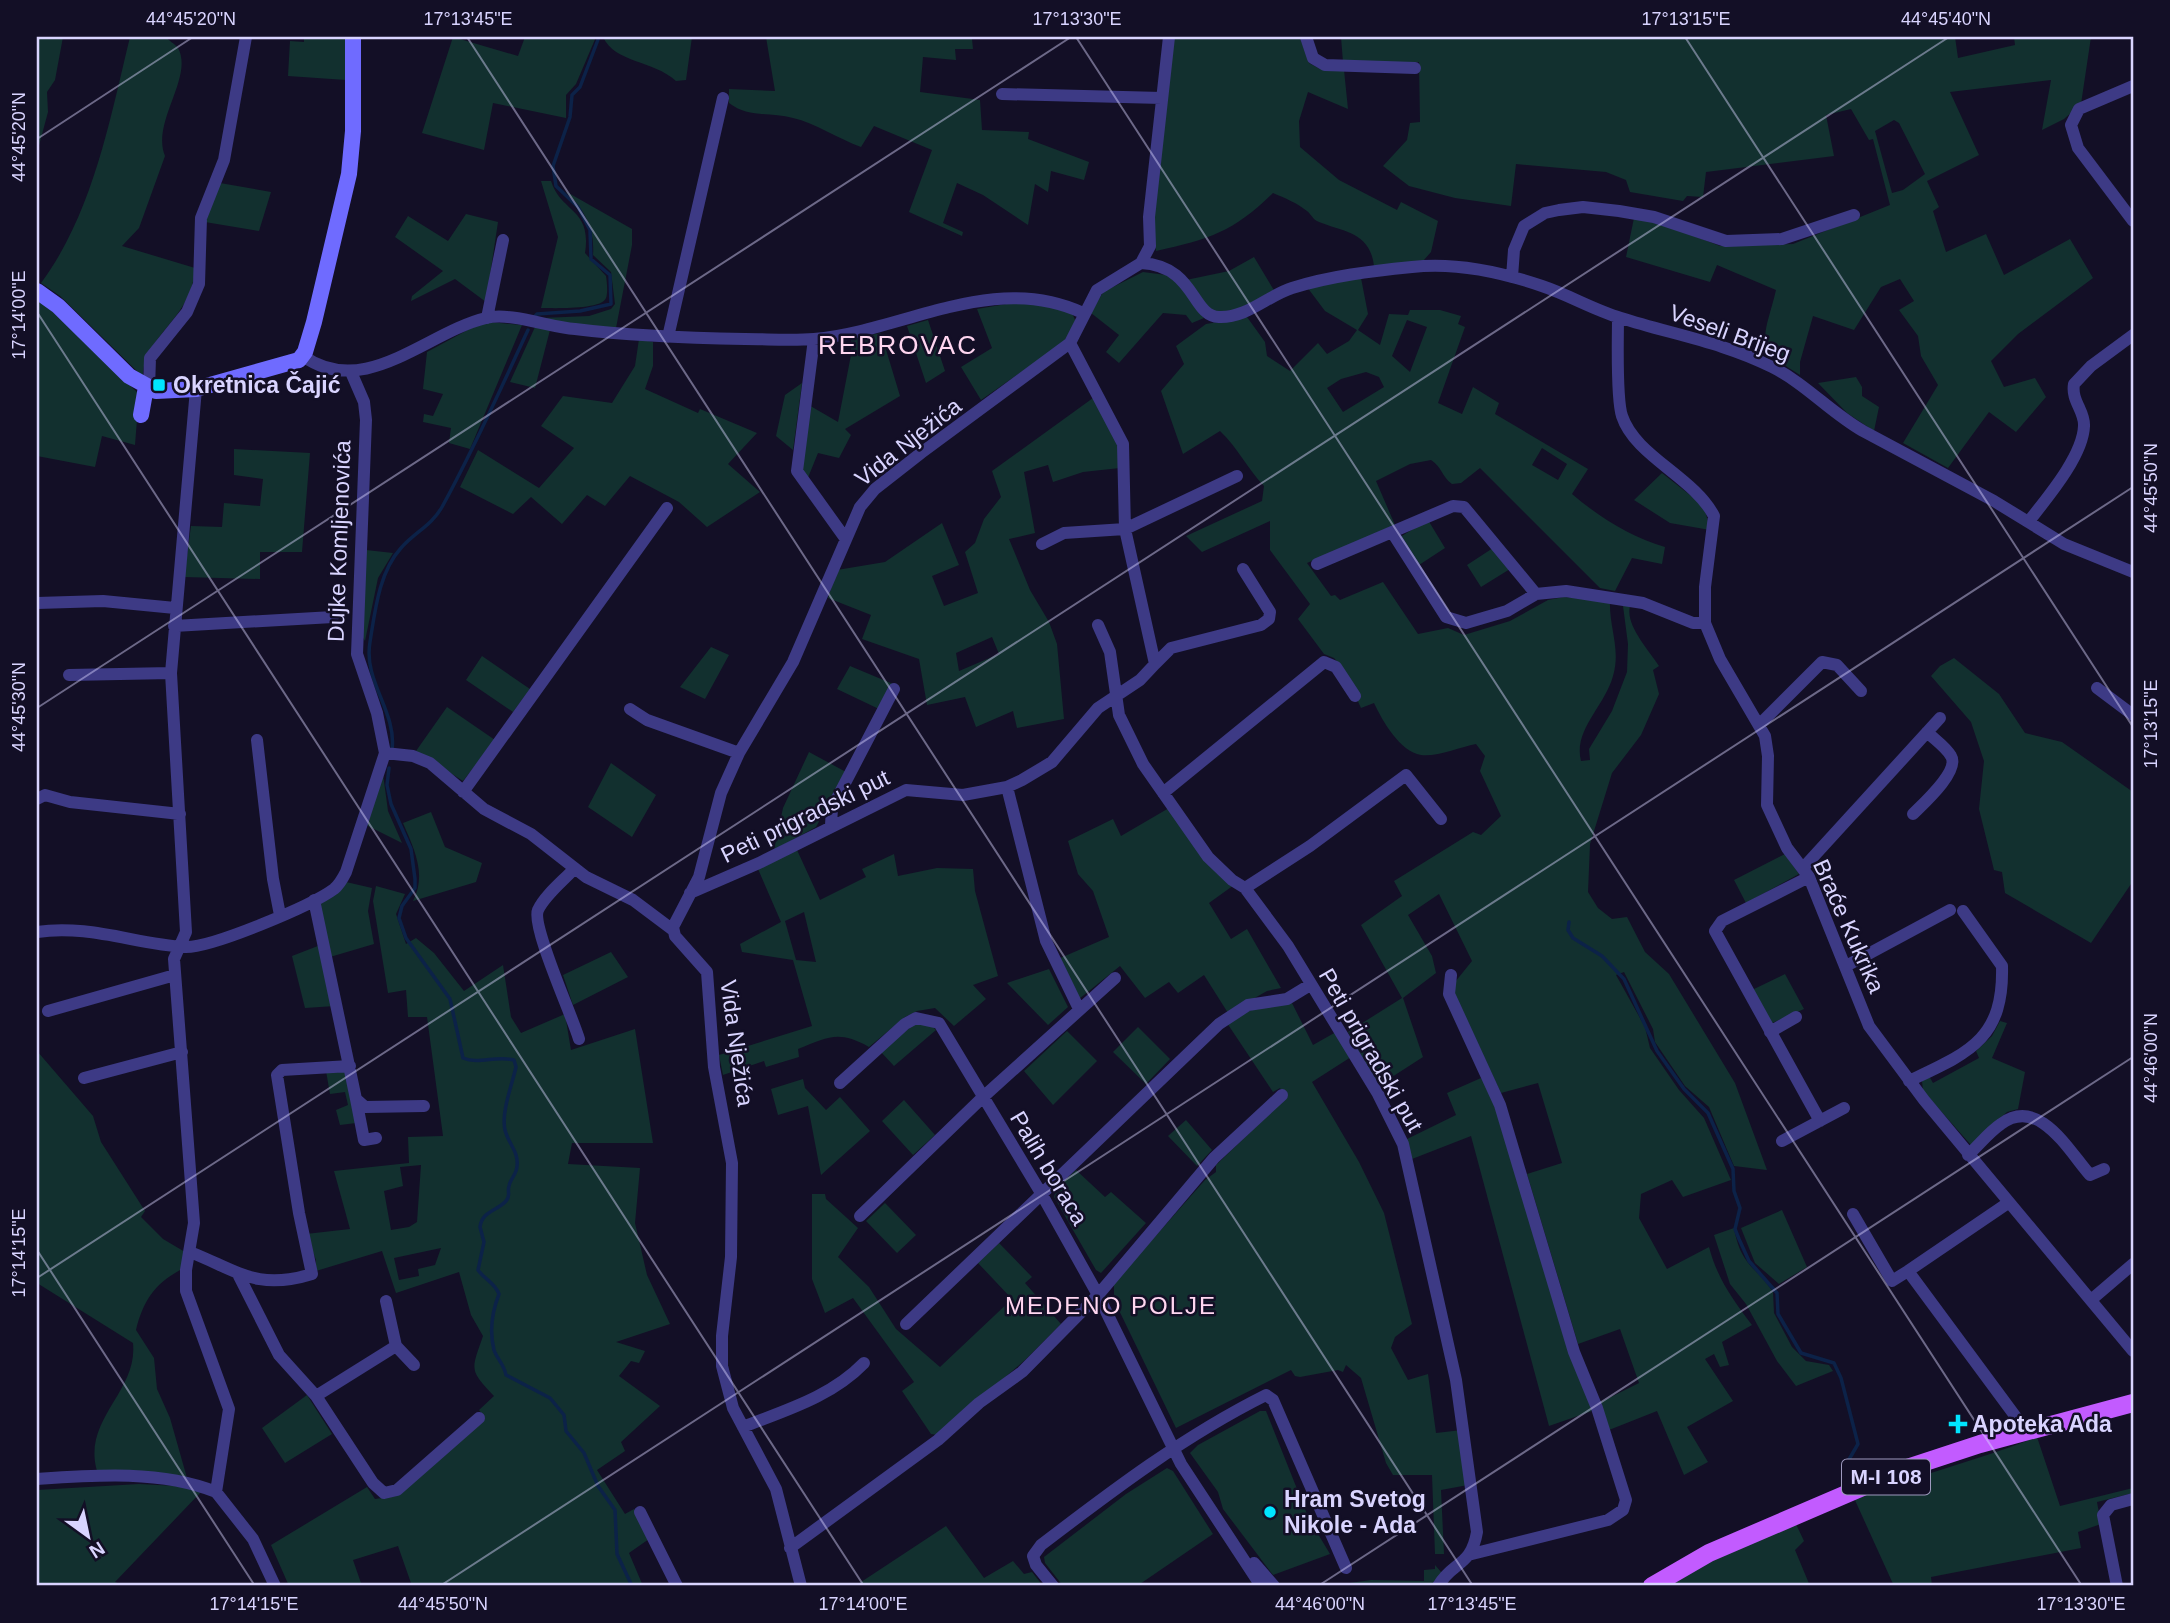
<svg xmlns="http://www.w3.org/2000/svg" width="2170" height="1623" viewBox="0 0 2170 1623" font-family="Arial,sans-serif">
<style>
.green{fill:#12302f;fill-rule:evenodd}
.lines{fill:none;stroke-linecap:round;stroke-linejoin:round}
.stream{stroke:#0c2248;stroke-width:3.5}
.street{stroke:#3d3a85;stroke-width:12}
.secondary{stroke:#6f6bff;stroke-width:16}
.primary{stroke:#c25bff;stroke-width:18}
.ticks{fill:none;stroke:#d9d4ff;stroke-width:2;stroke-opacity:0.45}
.poi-dot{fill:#00e5ff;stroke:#130f26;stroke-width:2.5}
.labels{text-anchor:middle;stroke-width:5;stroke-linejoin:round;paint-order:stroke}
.shield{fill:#130f26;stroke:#9e99be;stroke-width:2}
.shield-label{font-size:21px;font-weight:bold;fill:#d9d4ff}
.street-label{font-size:23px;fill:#d9d4ff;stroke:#130f26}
.poi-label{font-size:23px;font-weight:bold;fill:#d9d4ff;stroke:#130f26;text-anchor:start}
.neighbourhood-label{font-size:24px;letter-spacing:2px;fill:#ffd6f0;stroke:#130f26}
.quarter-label{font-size:26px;letter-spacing:2px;fill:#ffd6f0;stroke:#130f26}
.neatline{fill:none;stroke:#d9d4ff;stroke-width:2.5}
.ticks-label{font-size:18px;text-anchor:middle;fill:#d9d4ff}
</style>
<rect width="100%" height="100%" fill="#130f26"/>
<path class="green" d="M37 37H63L55 80 47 92 48 112 37 153Z
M130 37H166C168 40 175 44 178 48 194 77 151 122 165 156L139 228 122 246 195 268C192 320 143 335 143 377L60 296 41 283C93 213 110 119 130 37Z
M304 37H346V80L288 76 290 41 304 42Z
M453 37 518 56 525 37H596L576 84 566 95V118L493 103 484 150 422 133Z
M603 37H692L686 80 676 81C653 60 615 63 603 37Z
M766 37H989L972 39 973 49H955L956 60 923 57 920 92 980 100 982 130 1029 132 1028 139 1089 162 1084 180 1051 171 1048 192 1035 184 1028 225 983 195 957 183 943 223 963 232 962 236 909 212 932 150 874 126 861 147C839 139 815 123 793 118 771 112 748 118 729 103V89L775 91Z
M1172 37H1300L1309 63 1320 69 1344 70 1348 109 1308 92 1299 121 1300 147 1339 180 1397 210 1401 202 1438 221 1431 252 1423 261 1374 266C1370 232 1344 232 1319 222 1313 220 1312 215 1307 211 1297 203 1285 198 1273 193 1233 232 1210 239 1156 251L1152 223Z
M1341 37H1776L1777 39 1955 37 1958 58 2015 45 2014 37H2091L2081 104 2064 119 2042 130 2051 80 1950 92 1979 155 1927 181 1939 207 1933 211 1946 252 1986 234 2004 275 2070 239 2093 278 2018 334 1991 361 2004 387 2035 378 2046 397 2016 432 1989 412 1948 468 1903 443 1938 385 1921 356 1918 336 1899 310 1914 301 1900 279 1881 287 1854 330 1813 316 1800 362V375C1751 346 1765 337 1776 290L1717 265 1710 282 1626 257 1634 218 1671 227 1720 246 1793 244 1890 205 1873 139 1869 140 1851 109 1826 115 1834 156 1706 172 1703 197 1687 196 1683 201 1630 192 1626 180 1606 172 1516 164 1511 206 1455 198 1409 186 1383 166 1407 140 1410 123 1420 122 1419 62H1343ZM1894 120 1899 123 1925 174 1903 190 1892 193 1875 131Z
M541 181H551C561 213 592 208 585 253L606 276C607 282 608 293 606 298 602 310 553 308 541 308L558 237Z
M220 183 271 192 259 231 205 222Z
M565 191 632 229V245L616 328 541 322 542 318 589 316 611 309 615 304 611 272 593 255C595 228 584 209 565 191Z
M466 214 498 222 486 302 455 279 411 301 412 296 443 271 395 237 408 216 448 241Z
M1254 257 1275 292 1247 308 1212 313 1186 280 1229 271Z
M1143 272 1174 276 1204 318 1192 323 1186 315 1163 313 1119 363 1106 352 1119 335 1091 313 1103 292Z
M1361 278 1368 314 1358 330 1380 345 1389 314 1408 315 1410 310H1440L1461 316 1458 324 1465 327 1438 403 1462 414 1473 387 1499 403 1495 414 1588 469 1572 494C1599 517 1631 537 1665 547L1662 564 1632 558 1615 591 1600 588 1480 468 1461 483 1452 484C1442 477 1442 467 1431 460L1410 464 1376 481 1395 525 1307 563 1331 596 1335 595 1340 600 1383 582 1418 634 1448 628 1464 635 1510 621 1548 600 1564 597 1610 601C1609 628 1621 649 1613 676 1605 706 1573 730 1581 761L1590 760 1589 749 1612 711 1627 672 1628 644 1623 606H1630C1625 625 1649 650 1659 666L1653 670 1659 694 1641 735 1612 773 1590 844 1588 892 1598 908 1612 919 1627 917 1645 952 1669 974 1735 1083 1767 1170 1734 1166 1709 1107 1685 1086 1655 1042 1653 1029 1624 972 1616 975 1645 1027 1650 1048 1679 1090 1704 1118 1731 1180 1683 1197 1672 1180 1641 1194 1639 1218 1667 1269 1709 1247C1717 1278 1733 1300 1752 1325L1722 1342 1729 1365 1720 1367 1714 1354 1705 1359 1733 1401 1687 1427 1708 1462 1684 1475 1657 1411 1609 1430 1599 1403 1639 1383 1620 1329 1578 1344 1527 1174 1562 1163 1538 1083 1501 1093 1451 987 1472 961 1439 894 1408 915 1432 956 1436 973 1403 998 1423 1057 1378 1086 1348 1032 1402 998 1361 925 1402 896 1394 881 1473 832 1481 835 1501 816 1480 771 1485 756 1476 744C1460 747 1437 757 1421 755 1400 752 1382 720 1374 703L1361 708 1342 667 1334 658 1324 654 1298 619 1310 604 1270 550V521L1202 552 1186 536 1262 501 1264 486C1247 468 1238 448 1220 431L1183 454 1161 391 1184 364 1176 346 1206 324 1247 317 1265 342 1267 356 1290 371 1318 343 1327 354 1349 341 1357 330 1325 311 1307 287ZM1407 320 1427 327 1410 372 1392 356ZM1366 372 1379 377 1384 387 1343 412 1327 388 1341 379ZM1542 448 1567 464 1558 480 1532 465Z
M37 297 139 394 135 445 102 436 95 467 37 456Z
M1012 303 1051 306 1072 313 1076 322 1063 343 981 400 961 367 992 348 977 309Z
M928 320 945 371 926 383 907 326Z
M490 322 522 325 470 449 449 443 451 428 423 422 424 414 433 416 443 394 423 389 427 352 475 326Z
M535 327 550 330 535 388 510 382Z
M881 333 900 396 845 429 851 435 839 458 818 453 807 480 801 465 807 404 838 422 851 355V339Z
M639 339 653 342V366L645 389 698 413 700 409 757 433 728 464 760 492 707 527 679 502 630 476 605 506 587 495 562 524 531 497 513 514 460 487 478 450 539 488 574 448 541 426 563 396 612 403 635 366Z
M1856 377 1862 387V396L1879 407 1874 431 1847 413 1818 383Z
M802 383 793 450 776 436 785 395Z
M1093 398 1120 445V468L1083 472 1053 482 1048 465 1024 472 1035 533 1009 539 1030 590 1049 622 1057 644 1064 719 1017 728 1013 711 976 727 965 697 927 705 919 659 862 639 871 615 828 598 837 570 885 562 942 523 959 565 932 576 944 606 978 593 965 552 975 543 984 519 1001 497 992 471ZM992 637 999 654 959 671 956 653Z
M234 449 310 453 302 552H260V579L184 577 191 526 222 527 224 503 260 506 263 479 234 475Z
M1662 473 1704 506 1710 530 1670 523 1634 500Z
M1428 520 1445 548 1419 565 1400 537Z
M1493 548 1510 569 1481 587 1467 565Z
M366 550 393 553 378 578 365 641 361 634Z
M711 647 729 655 705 699 680 687Z
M482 656 530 689 513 712 466 680Z
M1954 658 1999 694 2025 733 2062 742 2133 792V881L2091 943 2005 893 2002 872 1994 870 1979 809 1984 761 1971 722 1931 676 1940 666Z
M850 666 893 684 881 710 837 689Z
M447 707 495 740 463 781 416 751Z
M809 752 846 772 816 827 774 850 783 808Z
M611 763 656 795 632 837 588 807Z
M383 774 388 811 402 843 364 824Z
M1169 808 1234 885 1209 903 1231 939 1247 929 1281 988 1267 991 1228 1013 1204 975 1178 993 1169 982 1145 998 1120 966 1079 999 1058 959 1109 937 1093 891 1078 874 1068 841 1113 819 1121 836Z
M431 812 445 847 482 863 476 882 413 901C427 874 414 849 403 823Z
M797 850 820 900 866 877 862 869 894 854 898 876 937 868 973 869 975 891 998 976 973 985 986 999 954 1026 935 1008 917 1011 905 1017 869 1047C838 1030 829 1037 798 1049L799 1057 766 1067 764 1061 723 1075 719 1055 812 1026 793 960 742 952 740 944 781 922 758 869ZM804 912 816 962 796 960 785 921Z
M1785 854 1799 874 1746 903 1734 880Z
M346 882 372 888 368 911 374 944 330 957 318 904Z
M376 886 405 894 396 914 406 944 416 938 434 953 464 991 503 965 511 1017 521 1033 565 1014 571 1050 635 1029 653 1143H572L568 1164 640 1168 635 1223 647 1275 670 1324 616 1342 645 1351 639 1363 631 1361 619 1376 660 1406 621 1442 625 1451 597 1470 625 1514 634 1509 649 1539 629 1553 643 1586H412L398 1546 353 1560 362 1586H289L271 1545 367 1487 375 1499 396 1496 485 1418 479 1410 494 1396C469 1369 471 1371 483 1336L471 1315 459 1272 396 1293 382 1251 316 1271V1260L306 1234 350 1229 334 1171 409 1163 408 1137 443 1136 427 1017H408L406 990 388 993 373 901ZM421 1165 417 1222 409 1227 391 1230 384 1191 403 1186 400 1167ZM441 1248 435 1265 418 1269 419 1276 399 1280 394 1258Z
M323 944 335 1006 305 1008 292 956Z
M611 952 628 977 573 1005 563 975Z
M1049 969 1068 1007 1048 1025 1007 983Z
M1785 974 1804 1009 1770 1024 1752 990Z
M1292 1003 1313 1045 1336 1032 1351 1057 1312 1082 1359 1162 1384 1213 1412 1324 1395 1337 1391 1348 1408 1380 1428 1374 1436 1433 1462 1430 1468 1485 1441 1490 1444 1554H1435L1432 1475H1393L1386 1463 1361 1378 1346 1365 1343 1372 1338 1370 1300 1377 1295 1376 1291 1370 1176 1428 1114 1300V1283L1205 1180 1216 1172V1165L1286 1098 1280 1088 1273 1092 1227 1023C1248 1008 1268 1005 1292 1003Z
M2000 1021 2007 1023 1992 1058 2025 1072 2018 1109 2007 1112 1971 1145 1923 1091 1922 1081 1929 1076 1933 1083 1979 1058 1976 1051 1992 1036Z
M915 1024H930L936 1030 894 1066 880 1051Z
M1138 1027 1170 1059 1146 1084 1113 1052Z
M1067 1031 1097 1061 1053 1105 1024 1071Z
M37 1051 93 1116 101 1142 145 1211 141 1217 163 1239 185 1252 182 1269C155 1283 143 1301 136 1330L154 1358 157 1389 170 1418 187 1478 97 1471C82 1419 138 1392 133 1343L37 1283Z
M344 1069 356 1123 340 1125 336 1110 348 1105 345 1092 330 1094 326 1071Z
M1481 1078 1496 1103 1592 1411 1549 1426 1471 1136 1412 1159 1405 1140 1456 1115 1447 1093Z
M803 1079 805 1088 826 1110 840 1097 870 1131 821 1175 808 1106 778 1115 771 1089Z
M904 1100 935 1135 913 1155 882 1121Z
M1186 1120 1212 1150 1197 1166 1168 1136Z
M1076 1170 1105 1197 1111 1192 1146 1223 1101 1273 1096 1270 1054 1197 1056 1189Z
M812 1194H825L826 1199 858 1228 838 1257 869 1287 896 1329 940 1367 1012 1299 978 1263 999 1243 1032 1277 1025 1283 1061 1324 1025 1360 938 1435 931 1434 902 1391 914 1382 853 1298 825 1313 812 1279Z
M885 1203 916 1235 897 1253 866 1221Z
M1782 1210 1807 1267 1779 1284 1755 1263 1741 1228Z
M1734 1228C1741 1266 1754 1264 1773 1292L1774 1313 1792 1347 1806 1361 1829 1365 1833 1371 1796 1386 1777 1361 1746 1304 1730 1284 1714 1235Z
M307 1395 332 1434 285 1463 262 1428Z
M1260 1411H1266L1309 1519 1330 1554 1273 1575 1223 1509 1218 1492 1190 1453 1198 1445Z
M2037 1437 2060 1506 2133 1488V1493L2097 1502 2101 1524 2078 1532 2081 1548 1931 1577 1932 1586H1894L1854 1498C1915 1477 1977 1460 2037 1437Z
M1167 1468 1173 1471 1213 1534 1137 1586H1063L1045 1563 1044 1557 1126 1494Z
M139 1484 177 1486 201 1492 115 1582 126 1586H37V1490Z
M1795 1522 1804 1541 1795 1550 1810 1586H1670L1702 1566Z
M946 1526 984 1578 1013 1561 1024 1574 1032 1572 1043 1586H855Z
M1435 1565 1442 1573 1430 1586H1328L1371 1580 1424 1581V1570L1435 1569Z"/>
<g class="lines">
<path class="stream" d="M534 317 537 314 580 311 611 304 610 275 591 259 590 230 578 207 556 186 553 166 570 117 572 95 580 87 599 37
M392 750C397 711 363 682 370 642 375 611 379 572 401 548 414 533 432 525 442 507 474 449 500 390 528 330
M389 768 387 785 391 804 411 849 415 879V888L402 906 399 918 406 938 450 999 463 1058C479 1065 496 1055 514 1060L516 1067C512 1085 501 1112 505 1130 508 1143 519 1152 517 1166 517 1174 510 1179 509 1186 507 1192 511 1196 506 1201 497 1211 482 1211 480 1227L484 1242 478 1270C485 1280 494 1282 499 1294 492 1312 489 1330 494 1350 497 1359 504 1364 506 1375L550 1398 564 1415 566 1431 584 1453 598 1486 615 1510 617 1554 632 1586
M1569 922 1568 930 1573 938 1602 956 1624 979 1657 1051 1684 1089 1708 1113 1733 1169 1734 1191 1740 1208 1735 1229 1739 1239 1749 1261 1777 1293 1778 1314 1801 1353 1834 1363 1841 1378 1858 1444 1844 1468"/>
<path class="street" d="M1306 37 1313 58 1325 65 1415 68
M2133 86 2079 109 2071 125 2078 148 2133 221
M1002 94 1162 98
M1141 263C1196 266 1191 316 1219 317 1247 318 1267 296 1292 288 1330 276 1372 271 1412 267 1456 262 1501 272 1542 286 1569 295 1594 310 1621 318 1671 334 1725 343 1772 367 1806 384 1830 412 1863 431L1994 501 2064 544 2133 572
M1512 277 1514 250 1524 226 1545 213 1559 210 1583 207 1619 211 1654 217 1726 241 1782 239 1854 215
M1618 317C1618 339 1616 398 1622 416 1635 456 1694 477 1714 516L1705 587V623L1720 659 1765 736 1768 756 1767 805 1787 848 1809 877 1869 1026 1924 1100 2133 1351
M487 318 503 240
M668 337 723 98
M814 339 797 471 845 538
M303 356C365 400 427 332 486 318 510 312 549 327 575 329 632 336 688 338 745 339 767 339 791 341 814 339 904 331 993 271 1083 313
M351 372 364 402 366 420 357 654 377 713 385 753 413 756 430 763 484 809 531 834 586 877 633 900 673 930
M149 389 150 358 187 312 199 284 201 218 224 160 246 37
M196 389 171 673 186 932 174 959 194 1223 186 1270V1291L229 1409 216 1492
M2029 521C2047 498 2083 456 2084 426 2085 411 2071 401 2074 384L2091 366 2133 335
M1042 544 1064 533 1125 529 1237 476
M1317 564 1392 532
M1536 594 1464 507 1453 506 1392 532 1446 617 1466 623 1507 611 1536 594 1566 591 1643 603 1693 623H1705
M37 603 103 601 175 608
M1098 625 1110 652 1119 715 1143 764 1208 857 1232 880 1245 888 1288 946 1378 1094 1403 1144 1456 1380 1477 1532C1471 1567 1453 1561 1438 1586
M174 626 333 617
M1155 664 1171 648 1261 625 1269 619 1270 612 1243 569
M69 675 171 673
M2097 688 2133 715
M630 709 647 720 739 753
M1759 725 1822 662 1837 665 1861 691
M257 740 273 879 280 915
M1007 787 1046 941 1079 1009
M463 792 667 508
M1163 793 1324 662 1336 667 1355 696
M37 799 45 795 70 802 180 814
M1913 814C1923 804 1960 771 1951 756 1946 747 1934 739 1927 732
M831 825 832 808 894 689
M1804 867 1940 718
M574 869C563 881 545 895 538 910 531 926 572 1015 579 1039
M1809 877 1722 921 1715 931 1820 1121
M1245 888 1310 846 1406 775 1441 819
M690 893 759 863 906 790 963 795 1007 787 1022 780 1052 762 1098 708 1140 680 1155 664 1125 529 1123 444 1070 343
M314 900 356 1099 365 1107 424 1106
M37 932C87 924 136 944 185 947 211 948 311 906 334 889 339 885 343 878 346 872L385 753
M1846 966 1950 910
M1451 975 1449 994 1500 1105 1574 1352 1597 1408 1626 1500 1623 1510 1608 1520 1472 1554
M48 1011 175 975
M1770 1032 1796 1017
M84 1078 182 1052
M1909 1081C1968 1053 2004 1040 2002 966L1963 911
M840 1083 905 1024 916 1018 939 1023 1041 1193 1098 1295 1181 1464 1261 1586
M356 1099 364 1140 376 1138
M1782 1141 1844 1108
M1968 1155C1979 1145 1989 1132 2001 1124 2039 1096 2068 1150 2090 1175L2104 1169
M1853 1214 1892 1281 1908 1271 2027 1432
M860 1216 982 1098 1115 978
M190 1252C238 1271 257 1291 312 1274L299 1213 277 1075 282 1070 350 1066
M1908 1271 2008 1203
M239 1276 279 1355 316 1396 396 1346 386 1301
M2091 1300 2133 1264
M906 1324 1219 1024 1248 1005 1287 999 1310 985
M396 1346 414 1365
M316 1396 373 1483 384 1493 397 1490 479 1418
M743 1427C786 1410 831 1397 864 1363
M37 1479C95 1475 161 1470 216 1492
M216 1492 253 1539 275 1586
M640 1512 677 1586
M790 1548 938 1440 979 1403 1022 1372 1098 1295 1214 1158 1282 1095
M1254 1563 1274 1586
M801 1586 776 1489 733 1408 722 1366V1336L731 1257 732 1163 714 1067 707 972 675 936 673 927 699 877 721 793 739 753 793 662 860 507 875 489 921 453 1070 343 1097 290 1141 263 1150 246 1149 217 1169 37
M1053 1586 1036 1565 1033 1556 1041 1545C1113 1490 1184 1436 1266 1395L1273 1400 1346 1568
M2117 1586 2103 1515 2111 1505 2133 1499"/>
<path class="secondary" d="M37 291 58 306 129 376 156 391 196 389 299 360 305 352 314 322 349 174 353 131V37
M141 415 146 387"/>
<path class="primary" d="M1652 1586 1709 1553 1907 1468 1980 1444 2133 1403"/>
</g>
<path class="ticks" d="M467 37 1473 1586M1076 37 2082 1586M1685 37 2133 727M37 139 193 37M37 312 864 1586M37 708 1071 37M37 1250 255 1586M37 1278 1949 37M440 1586 2133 487M1318 1586 2133 1057"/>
<g class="poi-dot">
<rect x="152" y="378" width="14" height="14" rx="3.5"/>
<path d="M1954.5 1413.5h7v7h7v7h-7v7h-7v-7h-7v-7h7z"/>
<circle cx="1270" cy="1512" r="7"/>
</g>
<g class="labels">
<rect class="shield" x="1842" y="1459.5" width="88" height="35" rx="5"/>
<g class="shield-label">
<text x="1886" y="1484">M-I 108</text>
</g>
<g class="street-label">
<text transform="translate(1730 333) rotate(20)" y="8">Veseli Brijeg</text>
<text transform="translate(908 442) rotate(-38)" y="8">Vida Nježića</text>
<text transform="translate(339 541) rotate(-88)" y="8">Dujke Komljenovića</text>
<text transform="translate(805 816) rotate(-26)" y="8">Peti prigradski put</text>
<text transform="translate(1849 926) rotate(66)" y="8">Braće Kukrika</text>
<text transform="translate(737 1043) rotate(82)" y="8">Vida Nježića</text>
<text transform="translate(1371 1050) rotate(60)" y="8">Peti prigradski put</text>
<text transform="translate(1049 1168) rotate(59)" y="8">Palih boraca</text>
</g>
<g class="poi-label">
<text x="173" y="393">Okretnica Čajić</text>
<text x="1972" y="1432">Apoteka Ada</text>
<text x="1284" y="1507">Hram Svetog<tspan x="1284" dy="26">Nikole - Ada</tspan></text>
</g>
<g class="neighbourhood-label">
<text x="1111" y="1314">MEDENO POLJE</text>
</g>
<g class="quarter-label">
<text x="898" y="354">REBROVAC</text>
</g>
</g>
<rect width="2170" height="1623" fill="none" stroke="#130f26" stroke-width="77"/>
<g transform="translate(88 1536) rotate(147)" stroke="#130f26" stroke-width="5" paint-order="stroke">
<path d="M0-5L12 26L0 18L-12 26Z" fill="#d9d4ff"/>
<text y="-10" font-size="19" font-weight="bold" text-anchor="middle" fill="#d9d4ff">N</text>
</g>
<rect x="38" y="38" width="2094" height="1546" class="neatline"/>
<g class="ticks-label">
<text x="191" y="25">44°45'20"N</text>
<text x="468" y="25">17°13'45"E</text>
<text x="1077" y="25">17°13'30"E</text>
<text x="1686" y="25">17°13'15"E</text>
<text x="1946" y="25">44°45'40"N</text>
<text transform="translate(19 137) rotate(-90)" y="6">44°45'20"N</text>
<text transform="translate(19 315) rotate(-90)" y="6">17°14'00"E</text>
<text transform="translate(2151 488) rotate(-90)" y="6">44°45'50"N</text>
<text transform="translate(19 707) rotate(-90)" y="6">44°45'30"N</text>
<text transform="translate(2151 724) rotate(-90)" y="6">17°13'15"E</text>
<text transform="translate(2151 1058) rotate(-90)" y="6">44°46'00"N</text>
<text transform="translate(19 1253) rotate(-90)" y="6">17°14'15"E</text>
<text x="254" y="1610">17°14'15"E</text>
<text x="443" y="1610">44°45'50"N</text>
<text x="863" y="1610">17°14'00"E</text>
<text x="1320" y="1610">44°46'00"N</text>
<text x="1472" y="1610">17°13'45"E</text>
<text x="2081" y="1610">17°13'30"E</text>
</g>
</svg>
